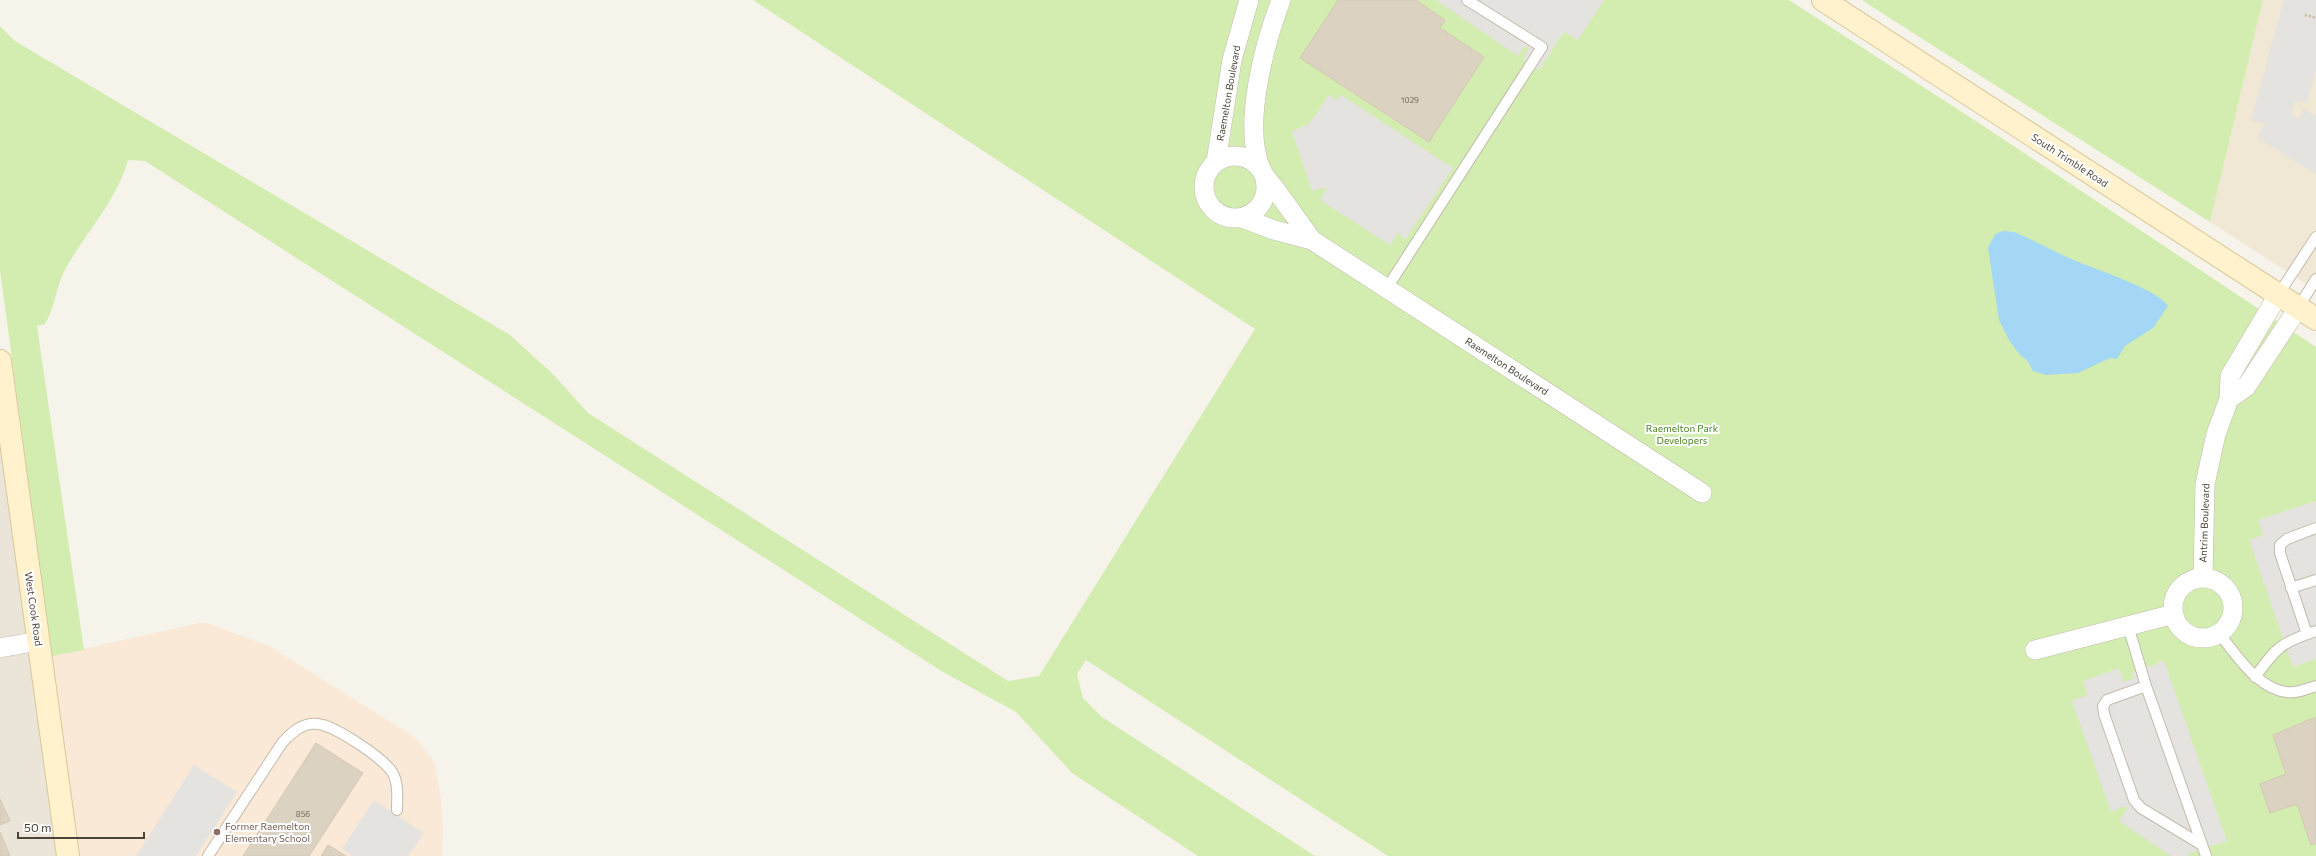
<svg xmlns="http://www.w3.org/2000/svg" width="2316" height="856" viewBox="0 0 2316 856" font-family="Commissioner,sans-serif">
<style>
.residential{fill:#ebe5d9}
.commercial{fill:#f9e9d6}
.education{fill:#f0e8d4}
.green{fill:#d3edb1}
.parking{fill:#e5e3df}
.water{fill:#a4d6f6}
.building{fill:#dcd2c2;stroke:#d5c7b2}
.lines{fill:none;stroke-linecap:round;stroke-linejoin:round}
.service-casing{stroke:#c3bbac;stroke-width:12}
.minor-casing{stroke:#c3bbac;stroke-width:20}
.secondary-casing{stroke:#dac798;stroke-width:24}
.path{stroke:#c6b79d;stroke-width:2.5;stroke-dasharray:2 2;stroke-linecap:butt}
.service{stroke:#fff;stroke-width:10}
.minor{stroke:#fff;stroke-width:19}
.secondary{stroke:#fff2cc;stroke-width:22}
.education-dot{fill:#8d6e63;stroke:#fff;stroke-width:1.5}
.labels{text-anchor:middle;stroke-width:4;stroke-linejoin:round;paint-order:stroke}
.number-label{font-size:8px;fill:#70685a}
.street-label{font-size:10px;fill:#4c4438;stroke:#fff}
.park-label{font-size:10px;fill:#4a8425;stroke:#fff}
.education-label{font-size:10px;fill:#785e54;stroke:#fff;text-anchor:start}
</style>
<rect width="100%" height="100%" fill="#f6f3eb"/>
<path class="residential" d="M0 443 57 856H0Z"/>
<path class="commercial" d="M204 622 269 646 416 738 435 764 441 799 443 827 442 856H79L52 656Z"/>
<path class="education" d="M2263 0H2316V290L2210 222Z"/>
<path class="green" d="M753 0H1789L1988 129 2316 347V856H1388L1086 660 1077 674 1083 698 1102 717 1315 856H1198L1072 773 1016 712 943 672 145 161 128 160C117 200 87 231 67 266 56 284 56 306 45 324L37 326 84 650 52 656 0 270V26L15 41 510 335 552 373 588 413 1008 681 1039 676 1255 329Z
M1862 0H2263L2210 222 1888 17Z"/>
<path class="parking" d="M1436 0H1604L1578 40 1564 32 1539 70 1523 59 1529 48 1525 46 1518 56Z
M2284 0H2316V71L2307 103 2295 101 2292 115 2299 118 2304 109 2316 116V174L2257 138 2265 124 2251 120Z
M1329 95 1336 100 1341 95 1453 168 1405 240 1398 233 1390 245 1320 200 1327 187 1312 191 1292 131 1309 124Z
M2316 501V659L2293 667 2249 540 2263 535 2258 520Z
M2164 661 2227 841 2190 853 2188 856H2171L2119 821 2127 809 2124 806 2111 812 2072 701 2087 695 2083 681 2119 668 2124 682 2134 678 2132 673Z
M194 765 237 792 196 856H136Z
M374 800 424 833 408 856H352L342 849Z"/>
<path class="water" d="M2003 231 2014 232C2036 241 2058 254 2081 263 2098 270 2160 291 2168 306L2153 328 2125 346 2117 359 2110 358 2078 373 2046 375 2033 371 2027 360 2020 355 2009 340 1999 320 1988 248 1995 234Z"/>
<path class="building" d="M1338 0H1416L1445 20 1440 28 1484 57 1429 142 1300 58Z
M2316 717V843L2311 845 2297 804 2270 813 2260 784 2286 774 2273 735Z
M316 743 363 773 309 856H243Z
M0 799 10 821 0 825Z
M0 832 10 856H0Z
M328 845 346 856H321Z"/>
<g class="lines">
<g class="service-casing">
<path id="service" d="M1387 288 1542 47 1467 0
M2278 295 2316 237
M2298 308 2316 279
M2291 588 2316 580
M2128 626 2146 686
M2219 633C2236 655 2262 696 2295 692 2302 691 2309 688 2316 686
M2307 634 2280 553V545L2287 539 2316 528
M2255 677C2277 647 2280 643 2316 631
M2202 845 2141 808 2134 800 2104 714 2103 706 2107 700 2146 686 2206 856
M208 856 282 743C292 732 303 722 318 724 335 726 382 757 392 772 399 783 397 798 397 810"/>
</g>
<g class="minor-casing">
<path id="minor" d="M1281 0C1265 42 1241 128 1262 171 1265 178 1272 184 1276 190 1288 207 1300 223 1312 240
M1204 187a31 31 0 1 1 62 0a31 31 0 1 1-62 0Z
M1216 162 1232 60 1249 0
M1242 218 1274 230 1312 240 1702 493
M2229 399 2246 387 2298 308
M2203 577 2205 484 2216 434 2229 399 2230 376 2278 295
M2173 608a30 30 0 1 1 60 0a30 30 0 1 1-60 0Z
M0 648 38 641
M2035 650 2174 614"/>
</g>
<g class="secondary-casing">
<path id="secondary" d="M1823 0 2316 319
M0 361 68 856"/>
</g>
<path class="path" d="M2305 15 2316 18"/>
<use href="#service" class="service"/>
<use href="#minor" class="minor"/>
<use href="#secondary" class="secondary"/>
</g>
<circle class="education-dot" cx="217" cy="832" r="4"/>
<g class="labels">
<g class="number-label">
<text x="1410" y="103">1029</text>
<text x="303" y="817">856</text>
</g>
<g class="street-label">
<text transform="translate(1228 93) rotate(-80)" y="4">Raemelton Boulevard</text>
<text transform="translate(2070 160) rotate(33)" y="4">South Trimble Road</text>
<text transform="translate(1507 366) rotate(33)" y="4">Raemelton Boulevard</text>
<text transform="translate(2204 523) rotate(-88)" y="4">Antrim Boulevard</text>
<text transform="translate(34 609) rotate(82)" y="4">West Cook Road</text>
</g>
<g class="park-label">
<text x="1682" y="432">Raemelton Park<tspan x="1682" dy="12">Developers</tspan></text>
</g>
<g class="education-label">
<text x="225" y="830">Former Raemelton<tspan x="225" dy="12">Elementary School</tspan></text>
</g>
</g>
<path d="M18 832v6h126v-6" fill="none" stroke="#4c4438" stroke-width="2"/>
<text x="24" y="832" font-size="12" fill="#4c4438" stroke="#ffffff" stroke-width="3" paint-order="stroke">50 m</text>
</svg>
